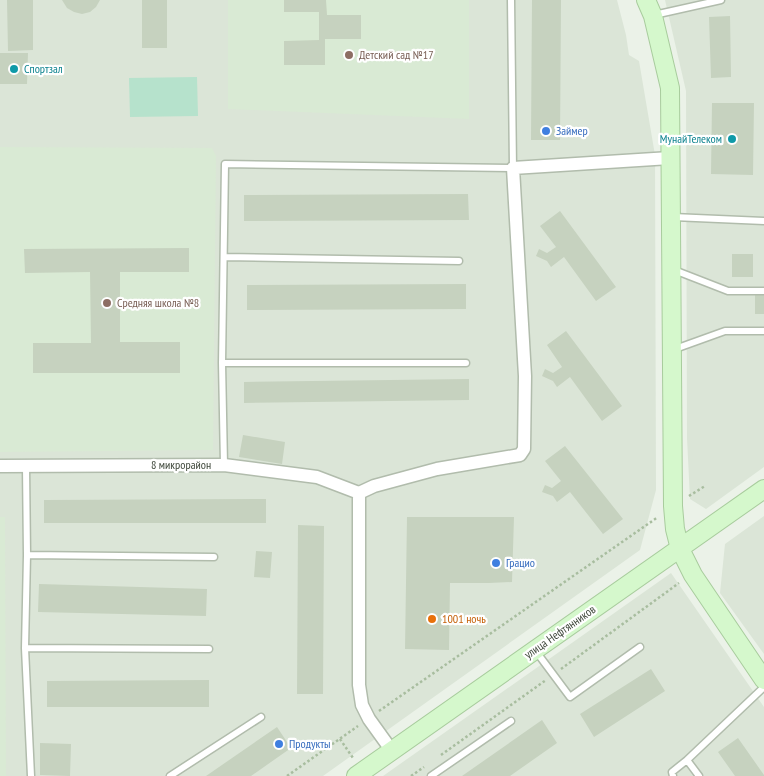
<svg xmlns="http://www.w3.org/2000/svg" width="764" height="776" viewBox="0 0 764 776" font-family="'PT Sans Narrow',sans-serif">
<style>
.residential{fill:#dbe5d7}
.education{fill:#d9ead4}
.green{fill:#b6e2cc}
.building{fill:#c6d2bf}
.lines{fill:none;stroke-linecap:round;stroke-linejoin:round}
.lane-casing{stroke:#b1bcac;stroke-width:9}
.street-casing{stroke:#b1bcac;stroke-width:15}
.secondary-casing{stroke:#a8cc9d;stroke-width:20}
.path{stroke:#a8bd9f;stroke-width:2.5;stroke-dasharray:2.5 2.5;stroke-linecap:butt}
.lane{stroke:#fff;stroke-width:6}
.street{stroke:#fff;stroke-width:12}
.secondary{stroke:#d5f8cc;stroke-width:18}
.education-dot{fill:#8d6e63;stroke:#fff;stroke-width:2}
.culture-dot{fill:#0f9aa8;stroke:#fff;stroke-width:2}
.shop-dot{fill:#3f7fe0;stroke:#fff;stroke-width:2}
.food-dot{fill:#e8710a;stroke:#fff;stroke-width:2}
.labels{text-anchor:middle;stroke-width:4.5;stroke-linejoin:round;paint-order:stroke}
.education-label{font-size:12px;fill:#785e54;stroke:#fff;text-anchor:start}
.culture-label{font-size:12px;fill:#0d838f;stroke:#fff;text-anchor:start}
.shop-label{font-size:12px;fill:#366cbe;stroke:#fff;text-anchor:start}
.street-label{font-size:12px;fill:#3c4538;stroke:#fff}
.food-label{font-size:12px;fill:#c56008;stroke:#fff;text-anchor:start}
</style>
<rect width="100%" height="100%" fill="#ebf2e8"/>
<path class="residential" d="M0 0H617L626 35 629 55 639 61 655 155 656 490 640 550 323 776H0Z
M665 0H764V467L706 509 690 499 687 438 686 91Z
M764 516V654L720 593 725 544Z
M671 573 764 707V776H383Z"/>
<path class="education" d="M228 0H469V119L228 109Z
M0 147 212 148 216 156 213 450 0 452Z
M0 517H5L6 776H0Z"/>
<path class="green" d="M197 77 198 116 130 117 129 78Z"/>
<path class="building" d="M7 0H33V50L8 51Z
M62 0H100L96 7 90 12 82 14 74 12 67 8Z
M142 0H167V48H142Z
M284 0H326L327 15H361V39H325V65H284V41L319 40V12H284Z
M532 0H561L560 140H531Z
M730 16 731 77 711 78 709 17Z
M0 53H28L27 84H0Z
M712 103H754L753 175 711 174Z
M468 194 469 220 244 221V195Z
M560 211 616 287 596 301 564 257 551 267 547 261 536 256 539 249 547 253 556 247 540 226Z
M189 248V272H120V342H180V373H33V343H91L90 272 25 273 24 249Z
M732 254H753V277H732Z
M466 284V309L247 310V285Z
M755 294H764V314H755Z
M566 331 622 406 602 421 570 377 557 387 553 381 542 376 545 369 553 373 562 367 547 345Z
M469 379V400L244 403V382Z
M243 435 285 442 282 464 239 457Z
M565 446 623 519 603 534 570 492 557 502 553 496 542 492 545 485 552 488 561 481 545 461Z
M266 499V523H44V500Z
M407 517H514L512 582 489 583H450L449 650 405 649Z
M298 525 324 526 323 694H297Z
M256 551 272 552 270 578 254 577Z
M39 584 207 589 206 616 38 612Z
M651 669 665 691 594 737 580 714Z
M209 680V707H47V681Z
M542 720 557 743 510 776H462Z
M277 727 291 748 251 776H206Z
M738 738 764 775V776H735L718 752Z
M40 743 71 744 70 776 40 775Z"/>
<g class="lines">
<g class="lane-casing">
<path id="lane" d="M654 15 721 0
M673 217 764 221
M224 257 459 261
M674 270 728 291H764
M675 349 725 331H764
M222 363H466
M224 465 222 363 225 164 513 168 511 0
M26 467 27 555 25 648 31 776
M27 555 214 557
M25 648 209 649
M535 650 570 697 640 647
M687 760 699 776
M170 776 261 717
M431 776 511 721
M673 776 672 772 687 760 764 687"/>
</g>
<g class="street-casing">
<path id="street" d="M0 466 224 465 317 477 359 493
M392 751 369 719 362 705 359 685V493L374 486 437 469 520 455 524 449 525 376 513 168 670 158"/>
</g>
<g class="secondary-casing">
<path id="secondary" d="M646 0 653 16 670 88 673 506 675 529 680 549 693 575 764 680
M356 776 764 489"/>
</g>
<path class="path" d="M689 496 705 486
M561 669 679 583
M379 711 658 517
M340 739 353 758
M441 755 546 680
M287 776 358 726
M411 776 424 767"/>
<use href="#lane" class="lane"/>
<use href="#street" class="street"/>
<use href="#secondary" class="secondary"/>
</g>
<g class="education-dot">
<circle cx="349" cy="55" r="5"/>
<circle cx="107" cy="303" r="5"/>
</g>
<g class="culture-dot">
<circle cx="14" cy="69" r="5"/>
<circle cx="732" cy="139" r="5"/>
</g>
<g class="shop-dot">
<circle cx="546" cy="131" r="5"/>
<circle cx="496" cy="563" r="5"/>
<circle cx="279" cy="744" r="5"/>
</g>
<circle class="food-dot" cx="432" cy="619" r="5"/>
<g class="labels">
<g class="education-label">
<text x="359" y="59">Детский сад №17</text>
<text x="117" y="307">Средняя школа №8</text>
</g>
<g class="culture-label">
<text x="24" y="73">Спортзал</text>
<text x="722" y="143" text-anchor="end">МунайТелеком</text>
</g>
<g class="shop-label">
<text x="556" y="135">Займер</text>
<text x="506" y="567">Грацио</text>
<text x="289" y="748">Продукты</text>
</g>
<g class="street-label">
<text x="181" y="469">8 микрорайон</text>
<text transform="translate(560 632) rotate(-35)" y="4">улица Нефтянников</text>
</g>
<g class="food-label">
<text x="442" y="623">1001 ночь</text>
</g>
</g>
</svg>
